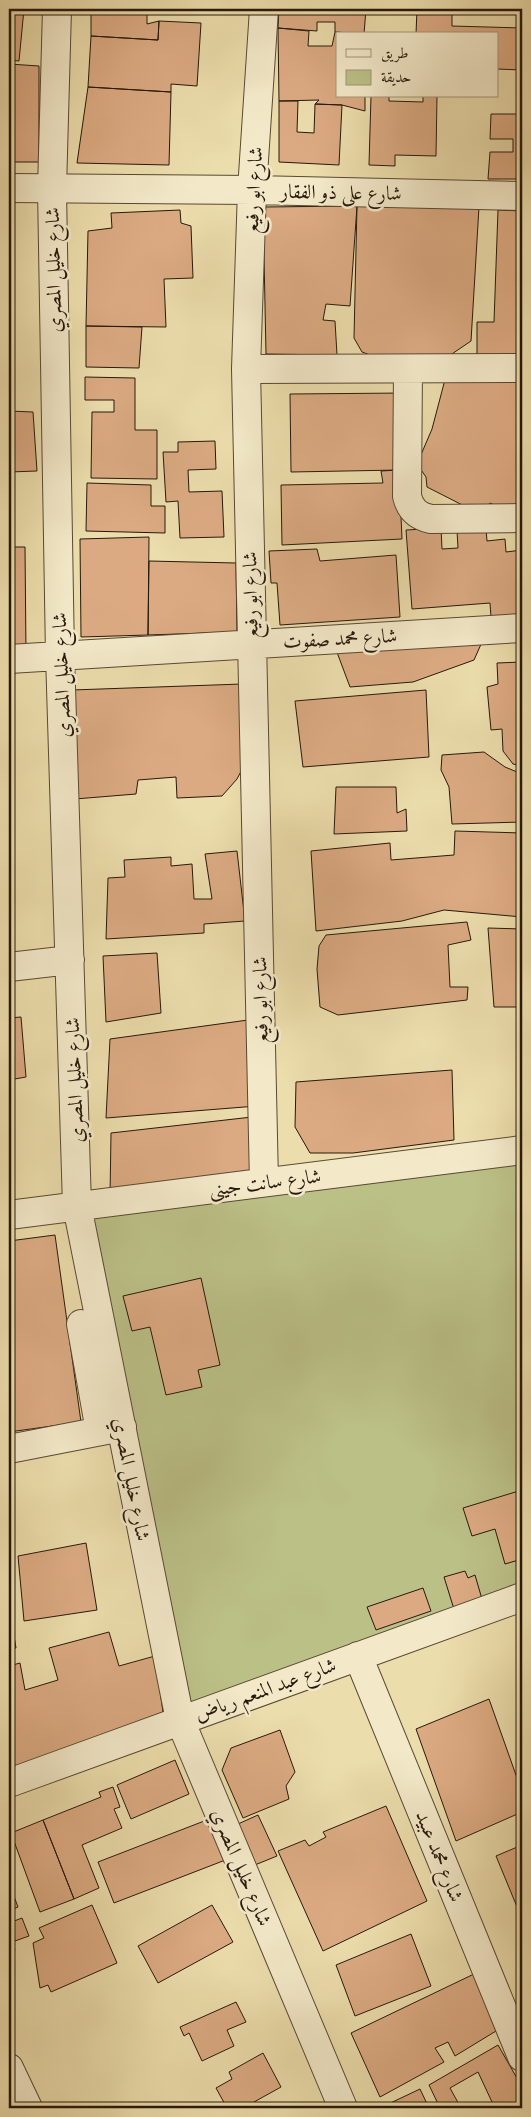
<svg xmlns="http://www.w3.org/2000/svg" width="531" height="2117" viewBox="0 0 531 2117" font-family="'Gentium Book Plus',Amiri,serif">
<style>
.green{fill:#bbc087;stroke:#716c4a}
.building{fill:#dbaa82;stroke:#27180c}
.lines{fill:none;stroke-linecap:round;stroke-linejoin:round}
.minor-casing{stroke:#584934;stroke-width:30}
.minor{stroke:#f3e9c9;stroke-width:28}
.labels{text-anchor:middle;stroke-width:5;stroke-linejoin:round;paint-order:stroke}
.street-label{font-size:20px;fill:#27180c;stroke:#f3e9c9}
</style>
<rect width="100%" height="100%" fill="#ecddac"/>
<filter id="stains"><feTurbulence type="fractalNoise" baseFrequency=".004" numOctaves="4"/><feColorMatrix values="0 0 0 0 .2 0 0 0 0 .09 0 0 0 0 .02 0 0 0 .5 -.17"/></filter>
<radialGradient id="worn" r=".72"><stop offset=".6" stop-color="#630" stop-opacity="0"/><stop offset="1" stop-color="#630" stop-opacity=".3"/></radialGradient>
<path class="green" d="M522 1156V1603L187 1717 77 1206Z"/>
<path class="building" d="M9 9H24L19 61 9 60Z
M91 9H147V24L159 21 158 40 91 36Z
M279 9H366L364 34 335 32V22H317V31L278 28Z
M417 9H452V26L522 28V70L497 69V34H416Z
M159 21 201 23 197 86 171 84V92L88 87 91 36 158 40Z
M278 28 309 31 308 46H332L335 32 364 34H337V96H365V111L342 105 315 104 319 100 279 101Z
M9 64 39 66V162H9Z
M88 87 171 92 169 165 77 163Z
M371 96H389V101L423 102V96H437L436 156 395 155V166L369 165Z
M279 101H298L297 132 314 133 315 104 342 105 339 165 279 162Z
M491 114H522V179H488L490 152H513V139H490Z
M357 206 350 306 326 304 323 320 335 321 337 355 266 354 263 207Z
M357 206 479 207 471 341 446 358 381 359 362 352 354 338Z
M180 210 181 223 191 226 193 278 164 279 166 327 86 326 88 231 112 228 111 213Z
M498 210 522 211V360L477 359V322H494Z
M86 326 142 327 139 368 86 367Z
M447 372 522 381V509H503L490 503 482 515 427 487 426 477 417 464 432 429Z
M85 377 135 378V430H157V479L91 478 92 412H114V400H85Z
M404 393 399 470 291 472 290 394Z
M9 411 33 412 37 471 9 472Z
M215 441 216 469 188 470 189 492 222 491 224 537 180 538 178 501 166 502 163 452H178V442Z
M399 470 402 539 282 545 281 485 383 483 381 471Z
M87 483 151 485V506H165V533L86 531Z
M441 528 442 549 458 548 457 531 486 529 487 541 505 539 506 552 522 550V615L491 617 490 603 412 609 406 530Z
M149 537 148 635 81 637 80 539Z
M9 547H25L26 653H9Z
M317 549 320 561 396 555 400 617 280 625 277 583H271L269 551Z
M149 561 236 563 237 632 148 635Z
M482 642 474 660 413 682 350 687 335 647Z
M522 662V766L513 764 503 751 502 729 491 730 487 687 498 684 497 663Z
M242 684 247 760 237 779 222 796 177 798 176 777 138 780 136 794 75 799 72 690Z
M426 690 429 757 303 767 295 701Z
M484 752 505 767 522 774V822L452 824 449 787 441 770 442 755Z
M336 787H396L397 813 406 809 407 831 334 834Z
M455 831 522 833V917L444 910 402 921 316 931 311 851 390 843 391 860 454 855Z
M237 851 245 921 204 924V933L106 939 108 878 125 877 124 860 171 857V866L192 864 194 899H212L205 854Z
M467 922 471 940 448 945 450 987H468L467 1000 338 1015 320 1007 317 969 319 946 326 935Z
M488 928 522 929V1007H494Z
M157 953 161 1013 106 1022 103 956Z
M21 1017 26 1077 9 1080V1018Z
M248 1020 257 1106 106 1118 110 1039Z
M452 1070 454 1140 353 1153H310L295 1127 296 1082Z
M252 1117 260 1180 110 1197 111 1133Z
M55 1235 81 1422 9 1432V1241Z
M201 1278 220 1365 198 1370 202 1387 166 1395 150 1327 132 1331 123 1296Z
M522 1490V1559L505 1564 495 1529 472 1536 463 1508Z
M86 1543 97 1610 24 1621 18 1556Z
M465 1571 468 1578 475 1575 484 1606 462 1612 453 1606 444 1577Z
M423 1588 431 1611 376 1630 367 1607Z
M13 1630 16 1648 9 1649V1631Z
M109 1632 119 1666 155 1656 163 1712 9 1769V1666L20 1663 25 1690 58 1680 49 1648Z
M489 1699 522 1792V1812L456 1841 416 1729Z
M280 1730 295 1772 286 1786 289 1799 243 1818 222 1770 231 1748Z
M175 1760 189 1794 131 1819 117 1785Z
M113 1787 120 1807 114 1809 122 1828 82 1845 99 1888 74 1899 43 1820 101 1797 99 1792Z
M386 1806 427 1901 323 1951 278 1851 305 1840 309 1846 326 1837 323 1832Z
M258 1815 277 1856 245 1869 227 1829Z
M212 1818 228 1859 114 1903 98 1862Z
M43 1820 74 1899 40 1912 11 1833Z
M522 1845V1919L496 1856Z
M9 1883 18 1907 9 1911Z
M92 1905 117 1963 51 1992 48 1985 40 1988 33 1943 44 1938 39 1928Z
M212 1905 233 1942 158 1983 138 1946Z
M22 1918 29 1936 12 1942 15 1950 9 1952V1923Z
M411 1934 431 1986 355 2016 336 1965Z
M474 1974 496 2031 455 2056 448 2042 435 2048 444 2062 380 2097 351 2033Z
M236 2002 246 2022 227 2030 234 2046 202 2061 189 2033 184 2036 180 2027Z
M498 2045 522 2087V2106L517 2108H481L492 2102 478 2072 450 2088 461 2108H440L429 2085Z
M263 2053 281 2087 254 2102 258 2108H227L216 2088 232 2079 229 2072Z
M420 2089 429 2108 382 2107Z"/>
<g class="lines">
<g class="minor-casing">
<path id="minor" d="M57 9 52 189 60 655 77 1206 180 1720 343 2108
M9 188 252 190 522 196
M246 369 522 368
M408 369 407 496C410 509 417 516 431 519L522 518
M9 659 522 628
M9 967 70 960
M264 1182 246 369 252 190 264 9
M9 1215 522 1150
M81 1324 100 1431
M9 1449 122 1427
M358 1656 522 2057
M9 1783 522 1597
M9 2068 28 2108"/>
</g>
<use href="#minor" class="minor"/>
</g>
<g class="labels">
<g class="street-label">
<text transform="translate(253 190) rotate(-87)" y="7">شارع ابو رفيع</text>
<text transform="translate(341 192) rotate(1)" y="7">شارع على ذو الفقار</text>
<text transform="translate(53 270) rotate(-91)" y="7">شارع خليل المصري</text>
<text transform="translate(250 595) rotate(-91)" y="7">شارع ابو رفيع</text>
<text transform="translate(340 638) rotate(-3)" y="7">شارع محمد صفوت</text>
<text transform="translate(61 675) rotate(-92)" y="7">شارع خليل المصري</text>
<text transform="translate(260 1000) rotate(-91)" y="7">شارع ابو رفيع</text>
<text transform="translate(74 1080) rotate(-92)" y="7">شارع خليل المصري</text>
<text transform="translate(265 1182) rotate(-7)" y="7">شارع سانت جينى</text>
<text transform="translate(132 1479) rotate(79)" y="7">شارع خليل المصري</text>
<text transform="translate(265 1689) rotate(-20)" y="7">شارع عبد المنعم رياض</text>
<text transform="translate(440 1856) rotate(68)" y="7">شارع محمد عبيد</text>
<text transform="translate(242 1867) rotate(67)" y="7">شارع خليل المصري</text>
</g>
</g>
<rect width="531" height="2117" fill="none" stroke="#ecddac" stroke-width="30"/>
<rect x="10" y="10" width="511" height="2097" fill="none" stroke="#27180c" stroke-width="2.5"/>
<rect x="15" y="15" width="501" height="2087" fill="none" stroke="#27180c"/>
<rect x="336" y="32" width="162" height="65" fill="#f3e9c9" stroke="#a1957d"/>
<rect x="346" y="49" width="25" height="8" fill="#f3e9c9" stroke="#a1957d"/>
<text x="381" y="58" font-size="15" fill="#27180c">طريق</text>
<rect x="346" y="70" width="25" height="15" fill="#bbc087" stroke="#a1957d"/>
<text x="381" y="82" font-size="15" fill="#27180c">حديقة</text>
<rect width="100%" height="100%" filter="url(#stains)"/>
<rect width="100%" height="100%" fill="url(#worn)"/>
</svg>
